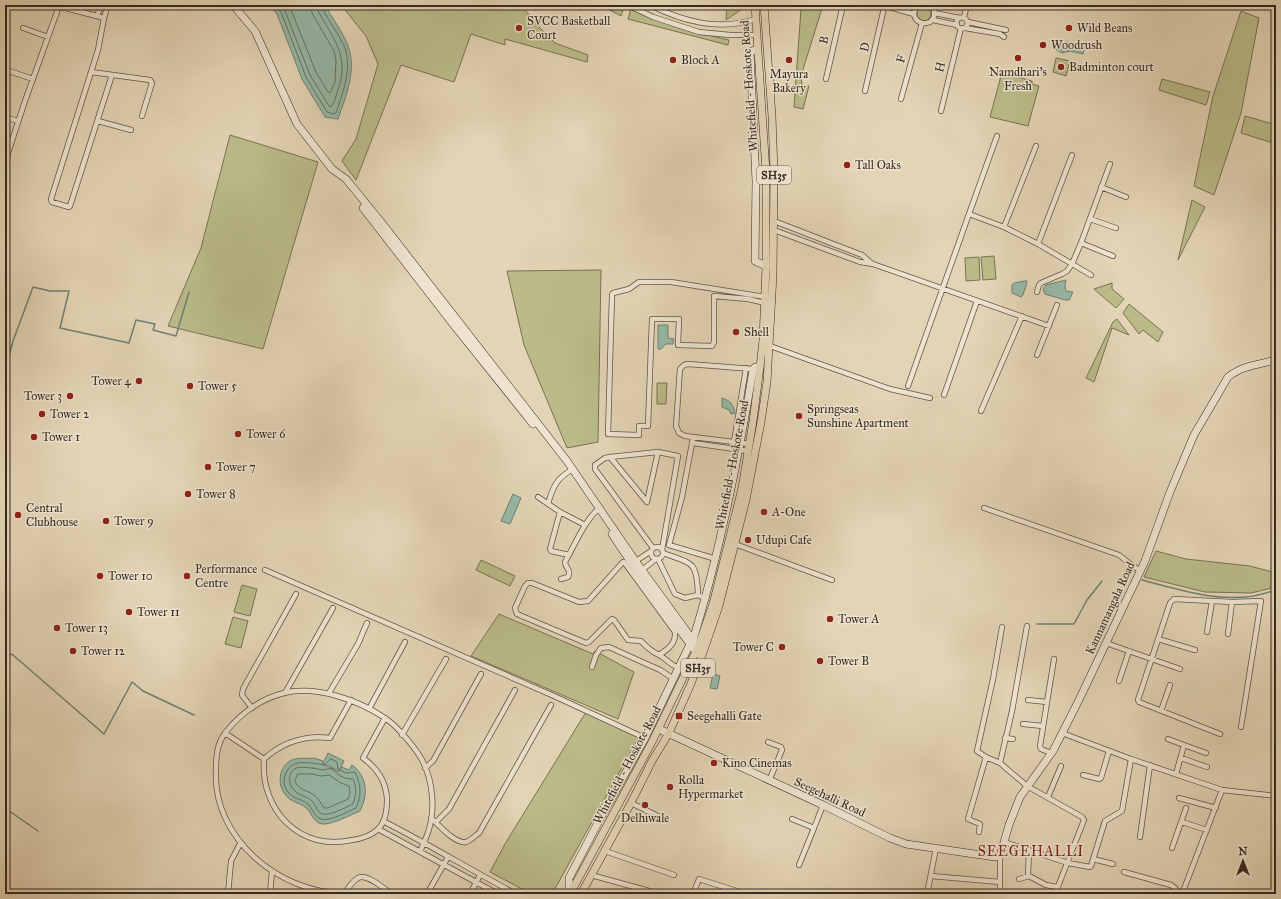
<svg xmlns="http://www.w3.org/2000/svg" width="1281" height="899" viewBox="0 0 1281 899" font-family="'IM FELL Great Primer',serif">
<style>
.green{fill:#babb89;stroke:#787255}
.water{fill:#96b9a8;stroke:#6f8072}
.lines{fill:none;stroke-linecap:round;stroke-linejoin:round}
.shore{stroke:#667264;stroke-width:1}
.stream{stroke:#6f8072;stroke-width:1.5}
.street-casing{stroke:#605446;stroke-width:6}
.secondary-casing{stroke:#352a21;stroke-width:8}
.primary-casing{stroke:#352a21;stroke-width:8}
.street{stroke:#ede3cf;stroke-width:4.5}
.secondary{stroke:#ede3cf;stroke-width:7}
.primary{stroke:#e3d4b5;stroke-width:7}
.poi-dot{fill:#8f2418;stroke:#ede3cf;stroke-width:1.5}
.labels{text-anchor:middle;stroke-width:3;stroke-linejoin:round;paint-order:stroke}
.shield{fill:#ede3cf;stroke:#6c6255;stroke-width:1}
.shield-label{font-size:11px;font-weight:bold;fill:#352a21}
.poi-label{font-size:12px;fill:#352a21;stroke:#ede3cf;text-anchor:start}
.street-label{font-size:12px;fill:#352a21;stroke:#ede3cf}
.quarter-label{font-size:14px;letter-spacing:1px;fill:#7a1f14;stroke:#ede3cf}
</style>
<rect width="100%" height="100%" fill="#e3d4b5"/>
<filter id="stains"><feTurbulence type="fractalNoise" baseFrequency=".005" numOctaves="4"/><feColorMatrix values="0 0 0 0 .2 0 0 0 0 .09 0 0 0 0 .02 0 0 0 .5 -.17"/></filter>
<radialGradient id="worn" r=".72"><stop offset=".6" stop-color="#630" stop-opacity="0"/><stop offset="1" stop-color="#630" stop-opacity=".3"/></radialGradient>
<path class="green" d="M341 5H521L539 27 555 43 588 55 587 62 505 39V45L471 34 454 82 401 65 356 180 342 161 356 139 378 64 366 36Z
M600 5H622L624 7 621 16Z
M727 5H742V9L726 20Z
M787 5H823L801 76 802 85 809 86 803 109 794 107 801 9Z
M917 14a7 7 0 1 1 14 0a7 7 0 1 1-14 0Z
M631 8 686 30 729 40 728 45 628 19Z
M1241 11 1259 18 1241 113 1214 195 1194 186 1213 96Z
M1056 58 1070 61 1066 76 1053 72Z
M1002 72 1032 81V84L1039 86 1028 126 990 117Z
M1162 79 1210 92 1206 105 1159 90Z
M1245 116 1276 125V144L1241 133Z
M230 135 318 162 263 349 168 326 201 248Z
M1192 200 1205 207 1178 260Z
M994 256 996 279 983 280 981 257Z
M979 257 980 280 966 281 965 258Z
M601 270 598 442 567 448 524 345 507 271Z
M1112 283V289L1124 299 1116 308 1094 289Z
M1129 304 1163 332 1158 342 1143 330 1139 334 1123 313Z
M1117 319 1129 335 1112 328 1094 382 1086 378 1113 322Z
M657 383H667L666 404H657Z
M1156 551 1186 559 1250 566 1276 573V587L1251 593 1205 592 1144 577Z
M481 560 515 576 510 586 476 570Z
M242 585 257 589 250 616 234 612Z
M499 614 593 654 595 651 634 672 618 719 471 656Z
M233 617 248 621 241 648 225 644Z
M586 712 639 737 552 894H531L490 872 505 844Z"/>
<path class="water" d="M269 5H325C332 18 343 32 348 46 357 70 346 96 338 119L325 117 302 79 277 14Z
M1066 42 1085 46 1083 54 1070 51 1062 53 1055 49 1061 43Z
M1066 280 1065 286 1066 291 1073 292 1069 300H1065L1045 294 1043 289 1046 285Z
M1024 281H1027C1027 286 1024 290 1023 295L1021 297 1012 293V285L1014 283Z
M658 325H668V338L674 339 673 344H666L661 349H658Z
M722 398C731 401 733 404 735 413L731 414 729 410 722 407Z
M513 494 521 498 510 524 501 521Z
M713 674 720 676 717 689 710 688Z
M328 753 344 761 339 771 323 763Z
M314 758 323 761 322 764 338 772 342 767 349 770 352 765C361 771 367 784 365 795 365 800 362 806 360 811 350 815 332 825 322 824 312 822 312 812 305 807 299 802 291 803 285 794 277 785 279 767 290 761 296 757 307 759 314 758Z"/>
<g class="lines">
<path class="shore" d="M275 5 281 12 306 77 327 112 334 114 336 113C343 92 353 67 344 46 338 33 329 21 322 8V5
M281 5 285 11 310 75 329 106 331 107C335 102 336 95 338 90 350 56 333 38 318 11L317 5
M289 5 316 72 328 92 330 93 335 82 336 60 334 51 312 13 311 5
M331 759 337 762 338 769 346 773 355 772C361 785 362 795 356 808 348 811 330 822 321 819 314 817 313 808 307 803 301 799 294 799 289 793 284 788 283 782 285 776 290 757 310 763 324 765Z
M313 768 323 770 332 768C337 775 343 779 353 779 357 788 356 795 353 804 347 807 329 816 323 814 317 813 316 804 311 800 306 796 300 796 295 791 289 786 287 775 294 769 299 766 308 768 313 768Z
M298 774H312L321 776 329 775 341 783 349 786 350 793 348 799 328 808H324C321 804 319 798 314 795 307 790 298 790 295 781Z"/>
<path class="stream" d="M5 372 13 341 33 287 50 291H69L60 328 129 343 136 320 155 324 153 330 176 336 189 292
M1142 580C1176 589 1210 600 1246 597 1256 596 1266 593 1276 590
M1037 624H1074L1087 600 1102 581
M5 652 13 655 104 734 132 682 143 691 194 715
M5 808 38 831"/>
<g class="street-casing">
<path id="street" d="M108 5 104 18 98 50 51 199 52 202 69 207 70 206 112 75
M628 5 653 17 699 32 730 35H757
M650 5C684 22 719 31 756 19
M903 5 916 8
M919 5C908 15 918 27 930 22 936 16 936 10 930 5
M889 7 914 14
M934 13 960 18
M97 16 101 5
M964 17 967 5
M956.5 23a5.5 5.5 0 1 1 11 0a5.5 5.5 0 1 1-11 0Z
M933 20 957 25
M968 22 1006 30
M23 28 48 37
M965 28 1000 34 1004 37
M9 71 33 79
M91 72 150 80 152 83 142 116
M826 79 843 5
M865 91 884 8
M901 99 922 23
M941 111 961 28
M5 117 18 121
M98 121 131 130
M997 136 969 214 1004 227 1038 244 1091 275
M5 162 25 101 58 9 62 7 104 18
M1101 187 1126 197
M1090 219 1116 228
M774 221 862 255 871 263
M1004 227 1036 146
M774 230 860 262 873 264 1049 326
M1081 243 1113 256
M1038 244 1072 155
M1037 292 1039 285 1041 283 1062 274 1067 271 1072 264 1081 243 1110 164
M765 303 748 299 714 296V342L712 346 678 345 679 319H652L648 426H639V435L608 434 612 295 613 293 629 289 639 282H671L765 297
M770 346 890 389 930 398
M1037 355 1057 305
M908 386 969 214
M944 395 977 301
M981 411 1022 316
M693 438 682 497 669 545 716 559
M693 443 748 451
M750 444 685 436 679 433 676 426 680 369 684 365 688 364 753 369
M733 448 746 368
M610 457 647 502 658 452
M538 497 560 512 585 525
M548 504C553 486 557 478 573 469
M984 508 1119 555 1134 567 1140 570
M560 512 550 549 551 551 569 555
M735 544 832 580
M651 553a6 6 0 1 1 12 0a6 6 0 1 1-12 0Z
M653 548 595 469V465L605 458 610 457 658 452 678 456 662 550
M663 553C693 564 697 561 698 595L706 599
M658 559 675 594 685 598 698 595
M636 561 651 551
M265 570 554 696 645 738
M642 570 656 559
M561 579 568 577C572 570 565 568 565 562 573 548 587 516 600 508
M1002 627 993 679 977 751 986 757 1000 763 1027 786 1082 817 1084 820 1055 894
M1207 632 1212 601
M1228 634 1232 602
M1158 639 1195 650
M1106 643 1180 669
M659 655C668 649 676 644 675 632L624 562H623L588 601 579 602 532 583H528L525 586 515 608 517 614 586 643 589 642 612 619 614 620 628 640 641 641C647 648 651 651 659 655 667 659 670 665 679 668
M592 667 596 655 601 648 609 647 660 670 674 679
M1119 681 1129 651
M285 693 333 608
M329 693 358 644 367 623
M351 700 330 738C305 735 283 742 264 759 260 810 300 852 352 840 361 839 373 835 379 828 386 821 387 808 387 799 386 782 377 768 363 758L385 718
M1028 700 1047 702
M252 708 242 695 243 689 296 594
M369 709 405 642
M1161 711 1170 685
M1023 724 1043 726
M225 733C217 744 216 756 216 770 212 838 280 894 345 893 348 888 353 881 358 878 367 873 384 889 392 894
M1062 733 1131 759 1222 790 1276 796
M1220 734 1139 702 1138 700 1170 603 1174 599 1232 602 1261 601 1241 727
M402 735 446 659
M1005 738 1013 739
M1168 739 1184 745
M768 742 781 747 782 750 769 781
M1051 753 1041 749 1040 746 1054 659
M1181 758 1207 767
M264 759 225 733C240 714 260 699 284 693 316 685 358 700 385 718 397 726 418 750 424 764 433 783 435 810 429 829 427 837 423 844 420 852
M1000 763 1012 711 1027 626
M425 768 433 761 481 674
M1176 774 1184 745 1206 753
M1083 775 1099 779 1101 778 1109 751
M1048 797 1061 766
M1179 798 1216 808
M631 803 664 819
M431 818C439 825 455 844 466 842 470 841 476 835 479 833L551 705
M792 819 814 828 799 865
M383 821C428 844 471 870 516 894
M436 822 449 809 515 690
M1182 822 1207 830
M814 828 823 805
M378 829 498 894
M979 832 980 824 968 819 986 757
M1140 837 1150 765
M1004 842 1068 863 1090 867 1091 866 1105 821 1122 811 1131 759
M1172 848 1186 808
M605 851 674 875
M1000 856V894
M1093 859 1113 864
M1124 872 1171 885 1175 888 1179 894
M591 875 660 894
M931 876 1000 882
M1028 876 1029 850
M1019 879 1029 876 1046 885 1057 887
M228 894 231 861 240 844
M270 894 272 871
M427 894 448 857
M470 894 480 875
M693 894 699 879 746 894
M927 894 936 848
M1182 894 1222 790"/>
</g>
<g class="secondary-casing">
<path id="secondary" d="M233 5 255 31 297 124 332 169 346 179 381 222 567 461 634 559 693 640 702 649
M757 49 750 52 756 181 755 261 766 266
M363 208 453 324 533 424
M612 534C638 574 667 613 696 652L700 654
M659 729 823 805 890 838 906 844 995 857 1000 856 1009 825 1020 797 1053 751 1079 700 1145 561 1170 492 1194 435 1228 377C1241 366 1260 364 1276 360
M569 894V878L601 817 645 738 690 644 693 640C720 552 738 461 753 370L755 367H760"/>
</g>
<g class="primary-casing">
<path id="primary" d="M570 894 652 742 698 647 713 604 742 488 753 421 760 367 763 340 766 266V172L755 5
M581 894 631 803 652 761 669 733 690 686 704 650 719 606 746 500 761 422 767 382 773 275 774 173 772 116 764 5"/>
</g>
<use href="#street" class="street"/>
<use href="#secondary" class="secondary"/>
<use href="#primary" class="primary"/>
</g>
<g class="poi-dot">
<circle cx="519" cy="28" r="4"/>
<circle cx="1069" cy="28" r="4"/>
<circle cx="1043" cy="45" r="4"/>
<circle cx="1018" cy="58" r="4"/>
<circle cx="673" cy="60" r="4"/>
<circle cx="789" cy="60" r="4"/>
<circle cx="1061" cy="67" r="4"/>
<circle cx="847" cy="165" r="4"/>
<circle cx="736" cy="332" r="4"/>
<circle cx="139" cy="381" r="4"/>
<circle cx="190" cy="386" r="4"/>
<circle cx="70" cy="396" r="4"/>
<circle cx="42" cy="414" r="4"/>
<circle cx="799" cy="416" r="4"/>
<circle cx="238" cy="434" r="4"/>
<circle cx="34" cy="437" r="4"/>
<circle cx="208" cy="467" r="4"/>
<circle cx="188" cy="494" r="4"/>
<circle cx="764" cy="512" r="4"/>
<circle cx="18" cy="515" r="4"/>
<circle cx="106" cy="521" r="4"/>
<circle cx="748" cy="540" r="4"/>
<circle cx="100" cy="576" r="4"/>
<circle cx="187" cy="576" r="4"/>
<circle cx="129" cy="612" r="4"/>
<circle cx="830" cy="619" r="4"/>
<circle cx="57" cy="628" r="4"/>
<circle cx="782" cy="647" r="4"/>
<circle cx="73" cy="651" r="4"/>
<circle cx="820" cy="661" r="4"/>
<rect x="675" y="712" width="8" height="8" rx="2"/>
<circle cx="714" cy="763" r="4"/>
<circle cx="670" cy="787" r="4"/>
<circle cx="645" cy="805" r="4"/>
</g>
<g class="labels">
<g class="shield">
<rect x="757" y="166" width="34" height="18" rx="3"/>
<rect x="681" y="659" width="34" height="18" rx="3"/>
</g>
<g class="shield-label">
<text x="774" y="179">SH35</text>
<text x="698" y="672">SH35</text>
</g>
<g class="poi-label">
<text x="527" y="25">SVCC Basketball<tspan x="527" dy="14">Court</tspan></text>
<text x="1077" y="32">Wild Beans</text>
<text x="1051" y="49">Woodrush</text>
<text x="681" y="64">Block A</text>
<text x="1069" y="71">Badminton court</text>
<text x="1018" y="76" text-anchor="middle">Namdhari's<tspan x="1018" dy="14">Fresh</tspan></text>
<text x="789" y="78" text-anchor="middle">Mayura<tspan x="789" dy="14">Bakery</tspan></text>
<text x="855" y="169">Tall Oaks</text>
<text x="744" y="336">Shell</text>
<text x="131" y="385" text-anchor="end">Tower 4</text>
<text x="198" y="390">Tower 5</text>
<text x="62" y="400" text-anchor="end">Tower 3</text>
<text x="807" y="413">Springseas<tspan x="807" dy="14">Sunshine Apartment</tspan></text>
<text x="50" y="418">Tower 2</text>
<text x="246" y="438">Tower 6</text>
<text x="42" y="441">Tower 1</text>
<text x="216" y="471">Tower 7</text>
<text x="196" y="498">Tower 8</text>
<text x="26" y="512">Central<tspan x="26" dy="14">Clubhouse</tspan></text>
<text x="772" y="516">A-One</text>
<text x="114" y="525">Tower 9</text>
<text x="756" y="544">Udupi Cafe</text>
<text x="195" y="573">Performance<tspan x="195" dy="14">Centre</tspan></text>
<text x="108" y="580">Tower 10</text>
<text x="137" y="616">Tower 11</text>
<text x="838" y="623">Tower A</text>
<text x="65" y="632">Tower 13</text>
<text x="774" y="651" text-anchor="end">Tower C</text>
<text x="81" y="655">Tower 12</text>
<text x="828" y="665">Tower B</text>
<text x="687" y="720">Seegehalli Gate</text>
<text x="722" y="767">Kino Cinemas</text>
<text x="678" y="784">Rolla<tspan x="678" dy="14">Hypermarket</tspan></text>
<text x="645" y="822" text-anchor="middle">Delhiwale</text>
</g>
<g class="street-label">
<text transform="translate(824 40) rotate(-77)" y="4">B</text>
<text transform="translate(865 47) rotate(-77)" y="4">D</text>
<text transform="translate(901 59) rotate(-74)" y="4">F</text>
<text transform="translate(940 67) rotate(-76)" y="4">H</text>
<text transform="translate(749 86) rotate(-94)" y="4">Whitefield - Hoskote Road</text>
<text transform="translate(732 465) rotate(-79)" y="4">Whitefield - Hoskote Road</text>
<text transform="translate(1110 608) rotate(-65)" y="4">Kannamangala Road</text>
<text transform="translate(627 765) rotate(-62)" y="4">Whitefield - Hoskote Road</text>
<text transform="translate(830 797) rotate(25)" y="4">Seegehalli Road</text>
</g>
<g class="quarter-label">
<text x="1031" y="856">SEEGEHALLI</text>
</g>
</g>
<rect width="1281" height="899" fill="none" stroke="#e3d4b5" stroke-width="20"/>
<rect x="6" y="6" width="1269" height="887" fill="none" stroke="#352a21" stroke-width="2"/>
<rect x="10" y="10" width="1261" height="879" fill="none" stroke="#352a21"/>
<g transform="translate(1243 861)" stroke="#ede3cf" stroke-width="3" paint-order="stroke">
<path d="M0-3L7 15L0 10L-7 15Z" fill="#352a21"/>
<text y="-6" font-size="11" font-weight="bold" text-anchor="middle" fill="#352a21">N</text>
</g>
<rect width="100%" height="100%" filter="url(#stains)"/>
<rect width="100%" height="100%" fill="url(#worn)"/>
</svg>
